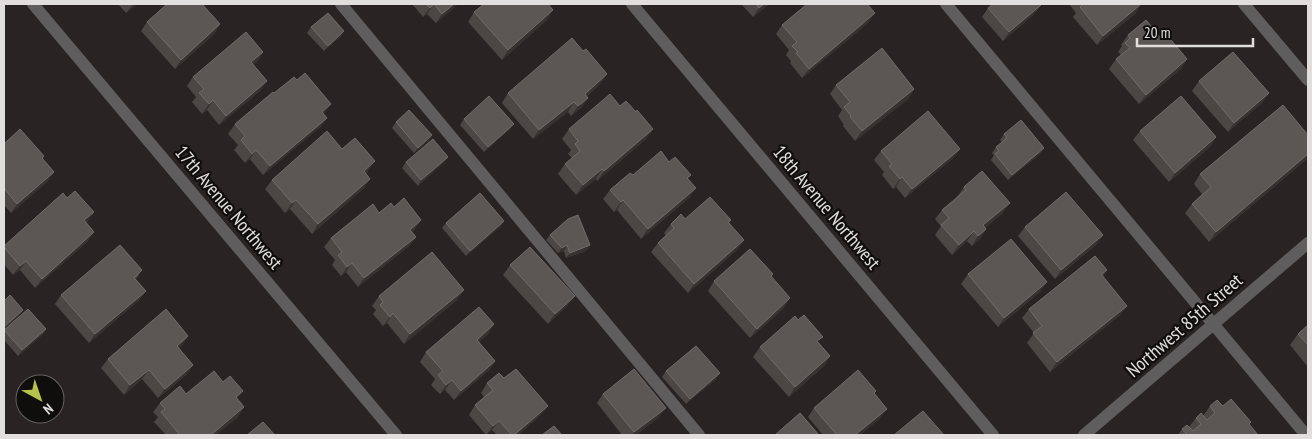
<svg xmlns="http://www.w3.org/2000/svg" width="1312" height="439" viewBox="0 0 1312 439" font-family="'PT Sans Narrow',sans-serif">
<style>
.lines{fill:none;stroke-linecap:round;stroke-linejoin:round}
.minor{stroke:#605d5e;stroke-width:12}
.wall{fill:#4c4645}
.shaded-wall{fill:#373130}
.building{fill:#5c5755;stroke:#716c6a}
.labels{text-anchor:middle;stroke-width:4.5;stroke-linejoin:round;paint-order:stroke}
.street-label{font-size:19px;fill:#e2dede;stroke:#100d0d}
</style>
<rect width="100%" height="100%" fill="#292323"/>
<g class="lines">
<path class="minor" d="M33 4 396 435
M341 4 699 435
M632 4 993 435
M946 4 1306 435
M1244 4 1308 80
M1084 435 1308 243"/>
</g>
<path class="wall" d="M118 4H137L126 13Z
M412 4H458L436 23 427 14 423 17Z
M741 4H769L753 17Z
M1069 4H1141L1135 14 1097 45 1073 17 1076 13Z
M1041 5 1034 14 1003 41 982 17 988 8Z
M474 12 547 20 502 60 468 22Z
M147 22 220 24 214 34 175 69 141 31Z
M868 23 802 78 790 63 791 61 786 55 789 50 776 34 782 25Z
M311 27 344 31 340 37 324 51 307 33Z
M1128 35 1162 39 1187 59 1181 69 1139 104 1109 69 1116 59 1121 55 1118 52 1122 46 1121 45Z
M583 51 607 74 601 83 587 96 582 107 571 116 568 112 533 139 502 103 508 93Z
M263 52 257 62 253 65 261 90 219 125 207 110 202 114 192 102 196 97 187 86 193 77Z
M1199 81 1269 93 1262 103 1228 132 1192 91Z
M836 85 914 89 908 99 855 141 843 126 844 125 838 116 842 110 830 94Z
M274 93 324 114 327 118 320 127 263 175 250 159 245 163 234 150 238 145 228 134 235 124Z
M620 106 636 112 653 129 646 139 597 181 596 179 576 195 558 174 565 164 572 158 568 154 571 150 562 139 569 129Z
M464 119 510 129 484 152 460 125Z
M396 122 432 135 428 141 414 153 392 128Z
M1140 131 1216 137 1210 147 1169 182 1133 140Z
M1004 134 1041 153 1008 180 991 160 994 155 992 153 996 147 1002 142 1000 140Z
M1308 135V158L1209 242 1185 213 1192 204 1202 194 1194 184 1200 174Z
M4 144 44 156 42 159 54 172 47 182 11 213 4 205Z
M342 149 368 171 366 173 364 188 312 234 290 209 285 213 265 189 272 180Z
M960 149 953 158 905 198 896 187 893 189 882 175 884 172 874 160 881 151Z
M448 157 444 162 418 186 402 168 406 162Z
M669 162 691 175 688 178 690 197 641 239 617 210 614 212 603 199 610 190 633 175Z
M964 187 1003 213 985 228 986 229 980 239 972 246 967 241 952 255 935 235 941 226 935 219 942 210 957 197Z
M67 198 94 212 86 223 88 241 35 288 20 270 13 275 4 264V246Z
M394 207 421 220 414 230 412 232 416 237 409 246 358 287 346 272 341 276 332 265 335 260 324 247 331 238 379 213Z
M685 219 731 220 729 223 737 250 688 293 651 252 658 243 666 236 664 233 671 224Z
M504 221 500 227 466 256 442 228 446 223Z
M1025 227 1103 235 1096 245 1055 279 1018 236Z
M550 235 590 245 586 251 566 258 564 251 558 253 546 240Z
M510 265 568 305 548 324 503 275Z
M142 270 136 279 146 291 139 300 89 343 55 304 61 295Z
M1107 270 1103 276 1127 306 1120 315 1050 372 1027 343 1034 333 1022 318 1029 309Z
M968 274 1041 291 998 327 961 284Z
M771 277 784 308 750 338 708 291 714 281Z
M379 296 457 300 404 344 387 323 383 326 373 314 376 310 372 306Z
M28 309 46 329 42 335 18 356 4 340V331Z
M494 324 488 334 479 342 495 361 489 370 454 400 445 390 440 394 431 385 435 379 420 362 426 352Z
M1308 325V367L1290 345 1298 334Z
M188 336 182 345 179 348 193 365 186 375 158 398 142 379 124 395 101 368 108 359Z
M818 343 830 356 824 366 789 397 753 357 760 347Z
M666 371 716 379 686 404 662 377Z
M487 383 541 415 518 435H497L492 430 486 435 469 415 475 405 484 397 481 393Z
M186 394 237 399 244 407 238 417 216 435H166L154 422 158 417 153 412 160 403Z
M603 394 659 417 636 435H622L597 403Z
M874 394 880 418 860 435H823L808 417 814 408Z
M1210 406H1223L1249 425 1258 435H1178L1182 429 1189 427 1196 418 1203 416Z"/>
<path class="shaded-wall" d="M133 4H137L126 13Z
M434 4 427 14 423 17 430 8Z
M454 4H458L436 23 442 14Z
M764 4H769L753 17 759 8Z
M1141 4 1135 14 1097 45 1103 36Z
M1041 5 1034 14 1003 41 1009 32Z
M553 10 547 20 502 60 508 50Z
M875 13 868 23 802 78 809 69Z
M220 24 214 34 175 69 181 60Z
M344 31 340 37 324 51 328 46Z
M263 52 257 62 245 72 251 62Z
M1187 59 1181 69 1139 104 1146 95Z
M607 74 601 83 578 103 585 94Z
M267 81 261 90 219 125 226 116Z
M914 89 908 99 855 141 862 131Z
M1269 93 1262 103 1228 132 1234 123Z
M588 98 582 107 571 116 578 106Z
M213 100 207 110 202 114 209 104Z
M574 102 568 112 533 139 539 130Z
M331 104 324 114 316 122 322 112Z
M327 118 320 127 263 175 270 166Z
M514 124 510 129 484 152 488 147Z
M653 129 646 139 597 181 604 171Z
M432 135 428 141 414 153 418 148Z
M1216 137 1210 147 1169 182 1175 173Z
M1044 148 1041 153 1008 180 1012 175Z
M960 149 953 158 905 198 912 189Z
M256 150 250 159 245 163 252 154Z
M1308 154V158L1209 242 1216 232Z
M448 157 444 162 418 186 421 180Z
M375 161 368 171 358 181 364 171Z
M602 169 596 179 576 195 583 185Z
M54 172 47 182 11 213 17 204Z
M902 177 896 187 893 189 900 179Z
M370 179 364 188 312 234 318 224Z
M696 188 690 197 641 239 648 229Z
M296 200 290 209 285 213 292 203Z
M623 200 617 210 614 212 621 202Z
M1010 203 1003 213 977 235 983 225Z
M94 212 87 222 77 230 84 220Z
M421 220 414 230 403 239 410 230Z
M504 221 500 227 466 256 470 251Z
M986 229 980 239 972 246 978 236Z
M974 231 967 241 952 255 959 245Z
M94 232 88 241 35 288 42 279Z
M1103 235 1096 245 1055 279 1061 270Z
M416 237 409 246 358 287 364 278Z
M744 240 737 250 688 293 694 284Z
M567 245 564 251 558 253 562 248Z
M590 245 586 251 566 258 570 253Z
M26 261 20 270 13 275 20 266Z
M352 263 346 272 341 276 347 267Z
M1047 282 1041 291 998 327 1004 318Z
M464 290 457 300 404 344 410 334Z
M146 291 139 300 89 343 95 334Z
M575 296 568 305 548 324 555 314Z
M790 298 784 308 750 338 757 329Z
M1127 306 1120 315 1050 372 1057 362Z
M23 310 19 316 4 329V327Z
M393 313 387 323 383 326 390 317Z
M494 324 488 334 471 349 477 340Z
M46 329 42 335 18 356 22 350Z
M188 336 182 345 170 356 177 346Z
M830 356 824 366 789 397 795 387Z
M495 361 489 370 454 400 461 391Z
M193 365 186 375 158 398 165 389Z
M149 370 142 379 124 395 130 385Z
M720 373 716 379 686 404 690 399Z
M452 380 445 390 440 394 446 385Z
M243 391 236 400V397Z
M548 406 541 415 518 435H514Z
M244 407 238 417 216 435H211Z
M666 408 659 417 636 435H632L634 432Z
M887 409 880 418 860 435H855Z
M499 421 492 430 486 435 493 426Z"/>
<path class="building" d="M167 4H202L220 24 181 60 147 22Z
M426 4H454L442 14 434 4 430 8Z
M484 4H548L553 10 508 50 474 12Z
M756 4H764L759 8Z
M807 4H867L875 13 809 69 796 53 798 52 792 46 797 42 782 25Z
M993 4H1040L1041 5 1009 32 988 8Z
M1083 4H1141L1103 36 1080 7Z
M328 13 344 31 328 46 311 27Z
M1146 20 1162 39 1166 34 1187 59 1146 95 1116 59 1130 48 1125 43 1130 38 1128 35Z
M246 32 263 52 251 62 267 81 226 116 213 100 209 104 199 93 204 89 193 77Z
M572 38 583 51 586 49 607 74 585 94 588 98 578 106 574 102 539 130 508 93Z
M882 48 914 89 862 131 850 117 851 116 844 107 850 102 836 85Z
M1233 52 1269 93 1234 123 1199 81Z
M305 73 331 104 322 112 327 118 270 166 256 150 252 154 241 140 245 136 235 124 273 92 274 93 294 77 297 80Z
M610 94 620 106 626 101 636 112 637 110 653 129 604 171 602 169 583 185 565 164 580 151 575 144 578 141 569 129Z
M489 96 514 124 488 147 464 119Z
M1181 96 1216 137 1175 173 1140 131Z
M1283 105 1308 135V154L1216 232 1192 204 1211 187 1200 174Z
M409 110 432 135 418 148 396 122Z
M928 111 960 149 912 189 902 177 900 179 889 166 892 164 881 151Z
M1021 120 1044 148 1012 175 995 154 999 151 996 147 1007 138 1004 134Z
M20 129 44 156 42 158 54 172 17 204 4 188V144Z
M327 131 342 149 355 138 375 161 364 171 370 179 318 224 296 200 292 203 272 180Z
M433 139 448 157 421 180 406 162Z
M661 151 669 162 675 157 691 175 687 178 696 188 648 229 623 200 621 202 610 190 630 173 633 175Z
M982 171 1010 203 983 225 986 229 978 236 974 231 959 245 941 225 949 218 942 210 966 190 964 187Z
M75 191 94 212 84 220 94 232 42 279 26 261 20 266 4 247V246L63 193 67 198Z
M1066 192 1103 235 1061 270 1025 227Z
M480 193 504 221 470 251 446 223Z
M710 197 731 220 728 222 744 240 694 284 658 243 674 228 671 224 681 214 685 219Z
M404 198 421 220 410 230 416 237 364 278 352 263 347 267 338 255 342 252 331 238 373 204 379 213 391 203 394 207Z
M578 215 590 245 570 253 567 245 562 248 550 235 568 219Z
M1011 239 1047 282 1004 318 968 274Z
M120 245 142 270 134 278 146 291 95 334 61 295Z
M530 247 575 296 555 314 510 265Z
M750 249 773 274 771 276 790 298 757 329 714 281Z
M432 252 464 290 410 334 393 313 390 317 380 305 383 302 379 296Z
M1095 256 1107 270 1101 274 1127 306 1057 362 1033 333 1042 326 1029 309Z
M10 295 23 310 4 327V301Z
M479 307 494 324 477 340 495 361 461 391 452 380 446 385 438 375 443 371 426 352Z
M28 309 46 329 22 350 4 330Z
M166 309 188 336 177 346 193 365 165 389 149 370 130 385 108 359Z
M804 315 823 337 817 341 830 356 795 387 760 347 795 316 798 320Z
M1308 325V345L1298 334Z
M696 346 720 373 690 399 666 371Z
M516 369 548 406 514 435H512L499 421 493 426 475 405 493 390 487 383 499 373 504 378Z
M634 369 666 408 634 432 603 394Z
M858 370 876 391 874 393 887 409 855 435H837L814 408Z
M214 371 223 382 230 376 243 391 236 397 244 407 211 435H180L161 412 165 409 160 403 180 386 186 394Z
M1231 399 1251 422 1249 424 1258 435H1187L1182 429 1187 425 1193 431 1201 424 1196 418 1201 413 1207 420 1215 413 1210 406 1217 400 1223 406Z
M923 411 944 435H894Z
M800 413 819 435H775Z
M263 422 275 435H247Z
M554 426 562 435H542Z"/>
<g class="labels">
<g class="street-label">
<text transform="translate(229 207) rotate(50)" y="7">17th Avenue Northwest</text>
<text transform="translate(827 207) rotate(50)" y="7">18th Avenue Northwest</text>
<text transform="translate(1184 325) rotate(-41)" y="7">Northwest 85th Street</text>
</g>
</g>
<rect width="1312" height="439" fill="none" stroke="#e2dede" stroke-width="10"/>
<g transform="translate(40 399) rotate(140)"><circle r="24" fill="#100d0d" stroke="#646161"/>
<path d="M0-4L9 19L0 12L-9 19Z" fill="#b5c249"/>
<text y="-8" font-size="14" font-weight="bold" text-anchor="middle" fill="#e2dede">N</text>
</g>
<path d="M1137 38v8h116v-8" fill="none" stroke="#e2dede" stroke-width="2.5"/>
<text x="1144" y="38" font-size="15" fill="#e2dede" stroke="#100d0d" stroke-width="4" paint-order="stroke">20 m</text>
</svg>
